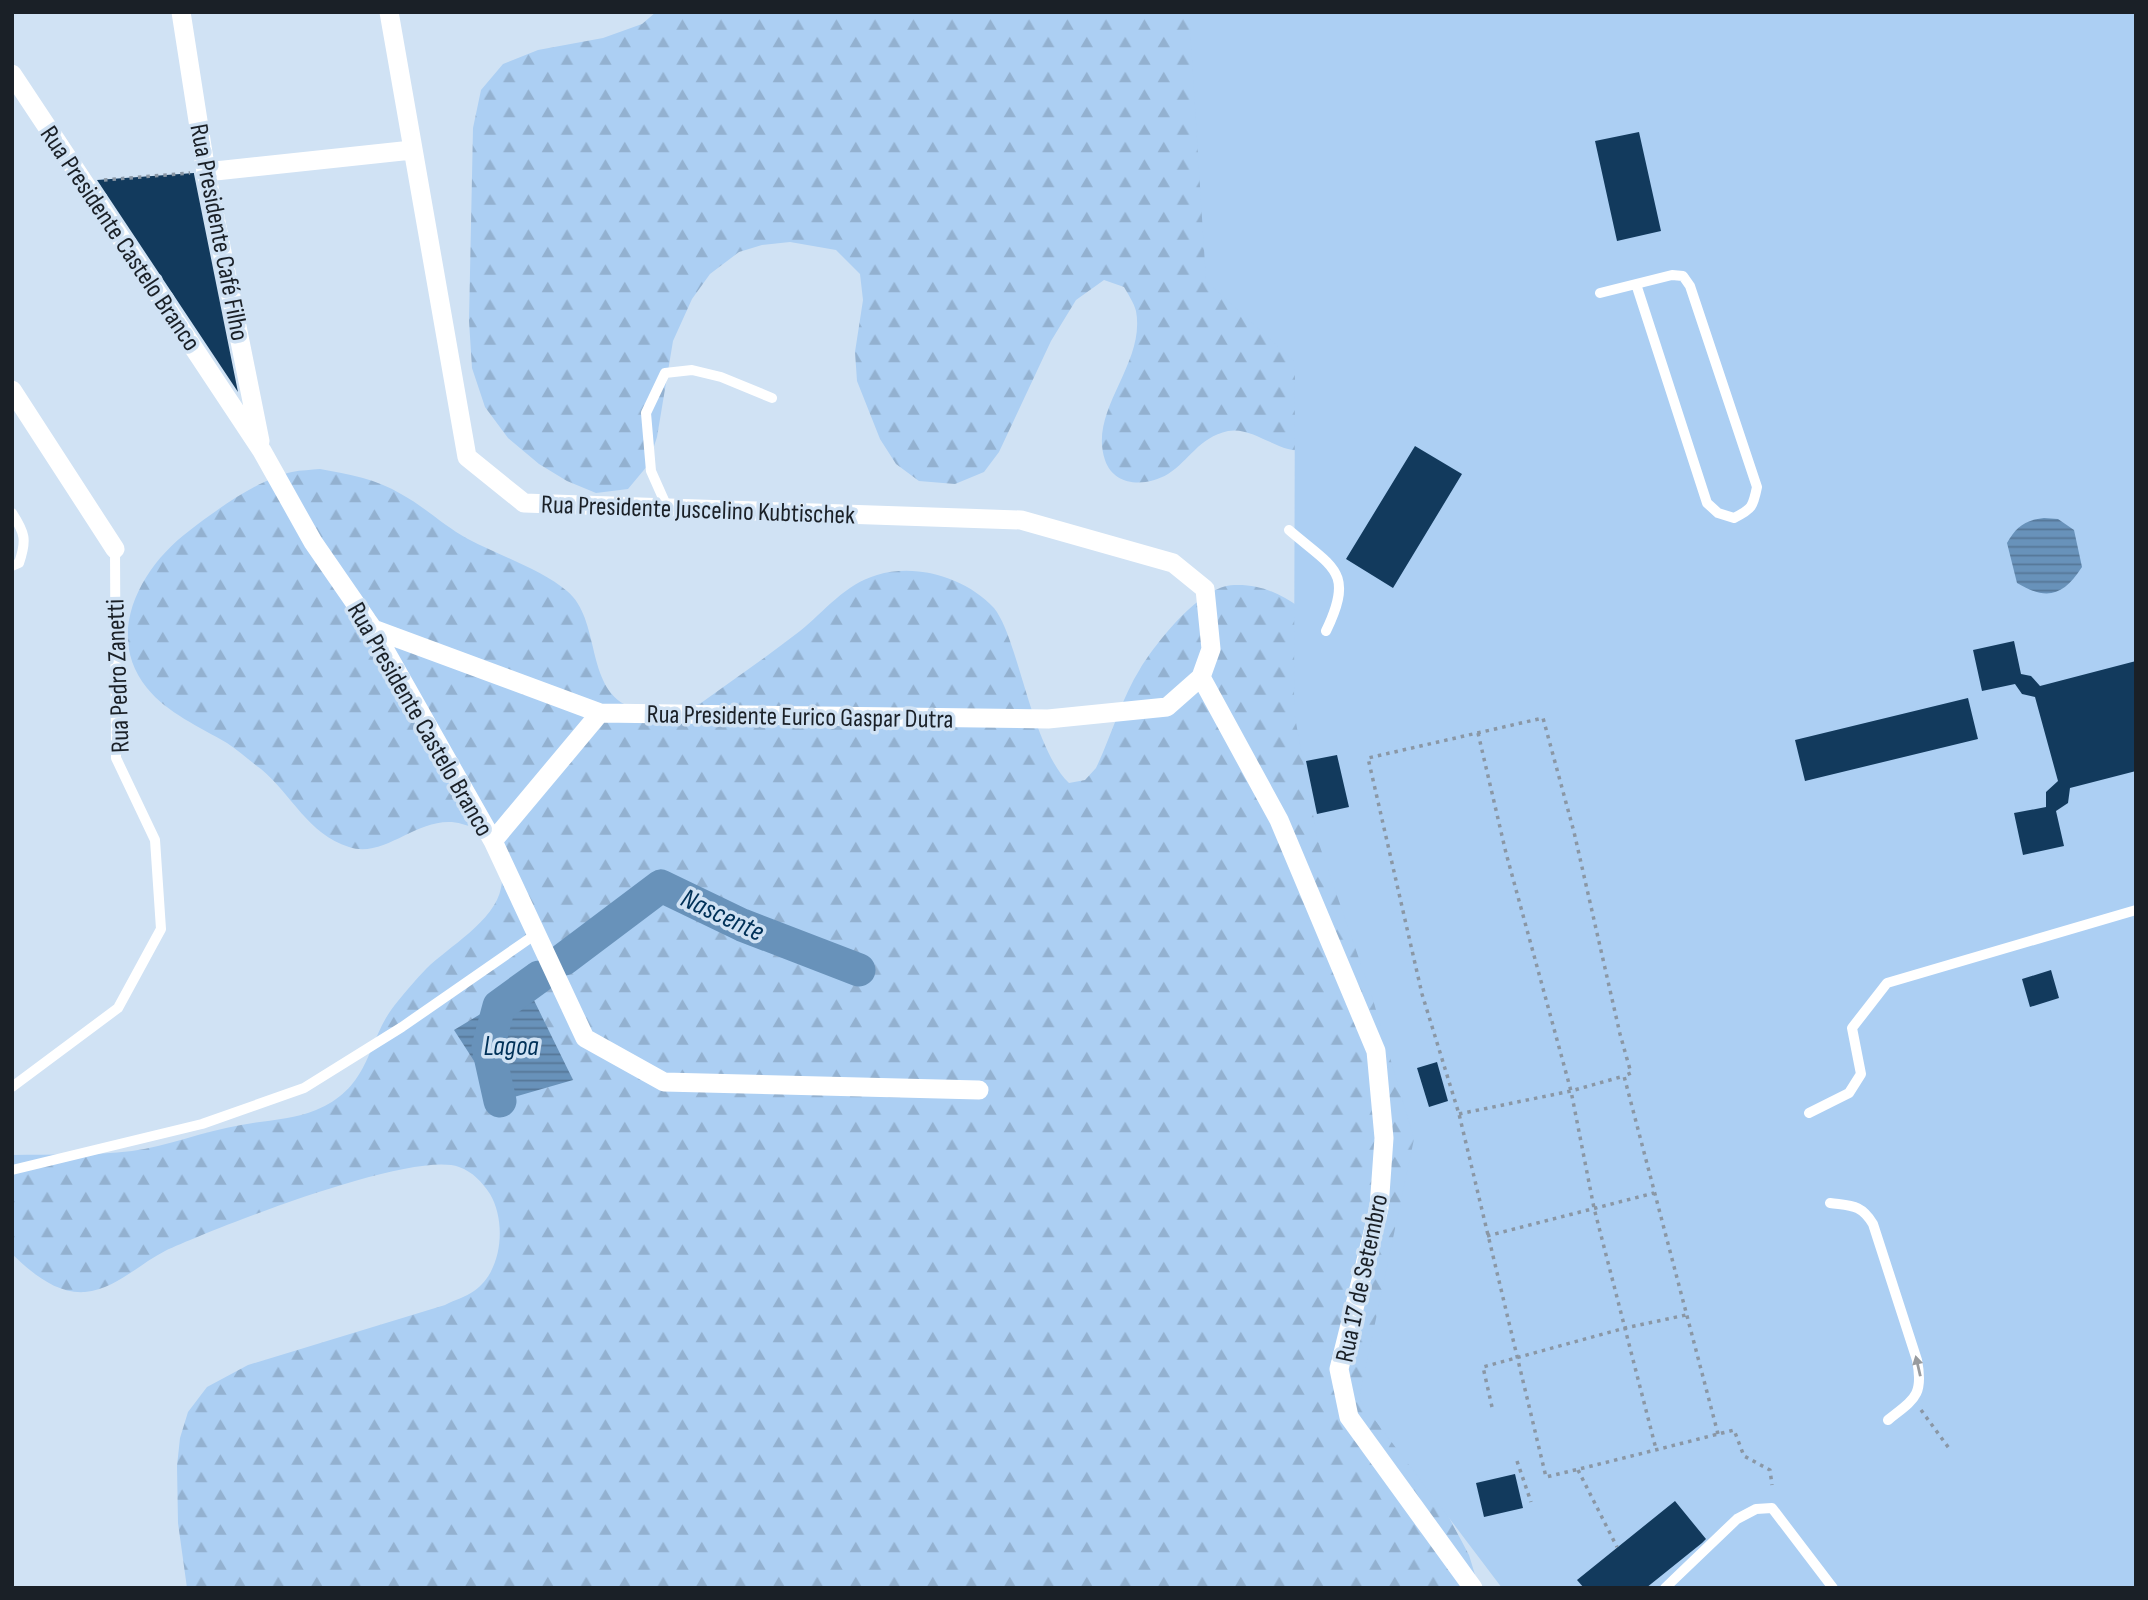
<svg xmlns="http://www.w3.org/2000/svg" width="2148" height="1600" viewBox="0 0 2148 1600" font-family="'Sofia Sans Condensed',sans-serif">
<style>
.forest{fill:url(#forest-firs)}
.pitch{fill:#accff3}
.water{fill:url(#water-rules)}
.lines{fill:none;stroke-linecap:round;stroke-linejoin:round}
.river{stroke:#6892ba;stroke-width:33}
.building{fill:#123a5d}
.path{stroke:#8a97a5;stroke-width:3.5;stroke-dasharray:3.5 5;stroke-linecap:butt}
.lane{stroke:#fff;stroke-width:10}
.street{stroke:#fff;stroke-width:19}
.oneway{fill:#989b9e}
.labels{text-anchor:middle;stroke-width:7;stroke-linejoin:round;paint-order:stroke}
.street-label{font-size:26px;fill:#1a2027;stroke:#d0e2f4}
.water-label{font-size:28px;font-style:italic;fill:#003158;stroke:#d0e2f4}
</style>
<defs>
<pattern id="forest-firs" width="22" height="20" patternUnits="userSpaceOnUse" patternTransform="scale(1.75)"><rect width="22" height="20" fill="#accff3"/><path d="M5 1l3.5 6h-7zM16 11l3.5 6h-7z" fill="#93b1d0"/></pattern>
<pattern id="water-rules" width="6" height="5" patternUnits="userSpaceOnUse" patternTransform="scale(1.75)"><rect width="6" height="5" fill="#6892ba"/><path d="M0 2.5h6" fill="none" stroke="#557797"/></pattern>
</defs>
<rect width="100%" height="100%" fill="#d0e2f4"/>
<path class="forest" d="M656 12H1539L1326 452C1314 451 1300 452 1288 449 1269 444 1248 427 1228 431 1198 438 1190 460 1168 474 1146 487 1114 487 1105 460 1088 410 1146 364 1136 311 1134 303 1128 294 1124 287L1104 280 1076 300 1051 341 999 452 984 472 955 484 919 481 896 464 880 439 857 381 855 352 863 300 860 274 836 250 790 242 762 245 739 252 710 274 692 299 673 341 657 437 648 465 628 489 596 493 567 481 539 464 508 438 485 407 472 368 469 321 473 128 481 90 503 64 538 50 603 38 642 24Z
M320 469C349 474 376 479 401 494 425 507 444 526 468 539 498 555 541 569 567 591 601 619 585 687 628 706 633 708 643 707 649 707 670 709 681 710 701 703 734 679 768 656 800 631 825 611 845 584 877 575 917 563 966 578 994 608 1002 618 1008 635 1012 647 1025 684 1041 757 1069 783L1085 780 1096 768C1111 737 1122 697 1140 669 1156 643 1201 585 1234 585 1260 584 1279 593 1299 607L1415 1075 1420 1463 1469 1555 1479 1588H187L178 1523 177 1466 180 1438 188 1412 207 1387 248 1365 445 1305C454 1300 466 1297 474 1291 502 1272 507 1223 490 1194 482 1182 473 1172 459 1167 412 1150 215 1228 165 1251 139 1264 116 1289 85 1292 56 1294 32 1273 12 1254V1155C51 1154 93 1156 132 1151 168 1146 204 1131 241 1125 266 1120 293 1120 316 1110 374 1086 365 1039 398 1001 407 990 416 979 426 969 448 947 495 921 501 888 506 864 497 850 481 832 476 827 469 826 462 824 421 812 386 860 349 847 308 834 292 795 261 769 250 761 239 751 227 743 200 727 167 713 147 688 103 634 142 566 189 531 216 510 259 479 292 472 301 470 311 470 320 469Z"/>
<path class="pitch" d="M1189 12H2136V1588H1502L1359 1399 1414 1139 1371 993 1318 841 1294 712 1295 362 1206 281Z"/>
<path class="water" d="M2044 518 2058 519 2074 530 2082 567C2063 596 2047 601 2017 583L2007 543C2016 527 2025 520 2044 518Z
M527 986 573 1080 500 1101 454 1030Z"/>
<g class="lines">
<path class="river" d="M564 959 661 886 742 925 859 970
M500 1101 488 1047 499 1006 539 977"/>
</g>
<path class="building" d="M1639 132 1661 231 1617 241 1595 141Z
M194 173V174L238 392 97 180Z
M1415 446 1462 474 1393 588 1346 559Z
M2014 641 2021 674 2031 676 2040 686 2136 661V771L2070 788 2068 803 2056 811 2064 846 2023 855 2014 813 2046 807V792L2058 781 2035 697 2022 694 2015 684 1982 691 1973 650Z
M1968 698 1978 739 1805 781 1795 740Z
M1337 755 1349 807 1317 814 1306 761Z
M2051 970 2059 998 2030 1007 2022 979Z
M1437 1062 1448 1101 1429 1107 1417 1068Z
M1515 1474 1523 1508 1484 1517 1476 1483Z
M1675 1501 1706 1539 1702 1543 1646 1588H1584L1577 1580Z"/>
<g class="lines">
<path class="path" d="M104 180 190 173
M1478 733 1506 853 1571 1091 1594 1208 1656 1449
M1459 1114 1571 1091 1624 1076
M1487 1236 1654 1193
M1492 1407 1483 1367 1625 1328 1686 1315
M1921 1410 1951 1451
M1718 1434 1624 1076 1631 1073 1620 1034 1574 832 1543 718 1368 758 1422 994 1459 1114 1546 1477C1609 1462 1671 1446 1734 1430L1744 1456 1770 1470 1772 1485
M1517 1461 1531 1502
M1578 1470 1617 1547"/>
<path class="lane" d="M1600 293 1672 275 1683 276 1690 286 1757 487C1753 507 1752 509 1734 518L1718 513 1707 503 1636 284
M667 507 651 471 646 413 665 373 692 370 721 377 772 398
M12 513C25 533 27 540 19 563L12 566
M1289 530C1333 568 1355 571 1326 631
M12 1087 118 1008 161 929 155 840 116 758 115 549
M1809 1113 1849 1093 1861 1074 1852 1028 1887 983 2136 910
M12 1170 202 1124 304 1088 402 1027 536 934
M1830 1203C1851 1206 1861 1204 1873 1224L1917 1360C1924 1396 1914 1399 1888 1420
M1665 1588 1737 1519 1756 1509 1772 1508 1833 1588"/>
<path class="street" d="M181 12 206 172 260 441
M389 12 467 457 524 503 1021 520 1173 563 1205 589 1211 649 1201 677 1167 707 1048 719 600 713 493 841
M12 74 262 451 313 542 373 629 493 841 585 1038 664 1082 979 1090
M206 172 412 150
M12 390 115 549
M373 629 600 713
M1201 677 1279 820 1376 1051 1384 1138 1379 1208 1339 1369 1349 1417 1473 1588"/>
</g>
<defs><path id="oneway-solid" d="M-6-.8H1V-3.2L6.5 0L1 3.2V.8H-6Z" transform="scale(1.75)"/></defs>
<use class="oneway" href="#oneway-solid" transform="translate(1918 1366) rotate(-103)"/>
<g class="labels">
<g class="street-label">
<text transform="translate(220 232) rotate(79)" y="9">Rua Presidente Café Filho</text>
<text transform="translate(121 238) rotate(56)" y="9">Rua Presidente Castelo Branco</text>
<text transform="translate(698 509) rotate(2)" y="9">Rua Presidente Juscelino Kubtischek</text>
<text transform="translate(117 676) rotate(-92)" y="9">Rua Pedro Zanetti</text>
<text transform="translate(800 716) rotate(1)" y="9">Rua Presidente Eurico Gaspar Dutra</text>
<text transform="translate(421 719) rotate(60)" y="9">Rua Presidente Castelo Branco</text>
<text transform="translate(1361 1278) rotate(-78)" y="9">Rua 17 de Setembro</text>
</g>
<g class="water-label">
<text transform="translate(723 914) rotate(25)" y="10">Nascente</text>
<text x="511" y="1055">Lagoa</text>
</g>
</g>
<rect width="2148" height="1600" fill="none" stroke="#1a2027" stroke-width="28"/>
</svg>
